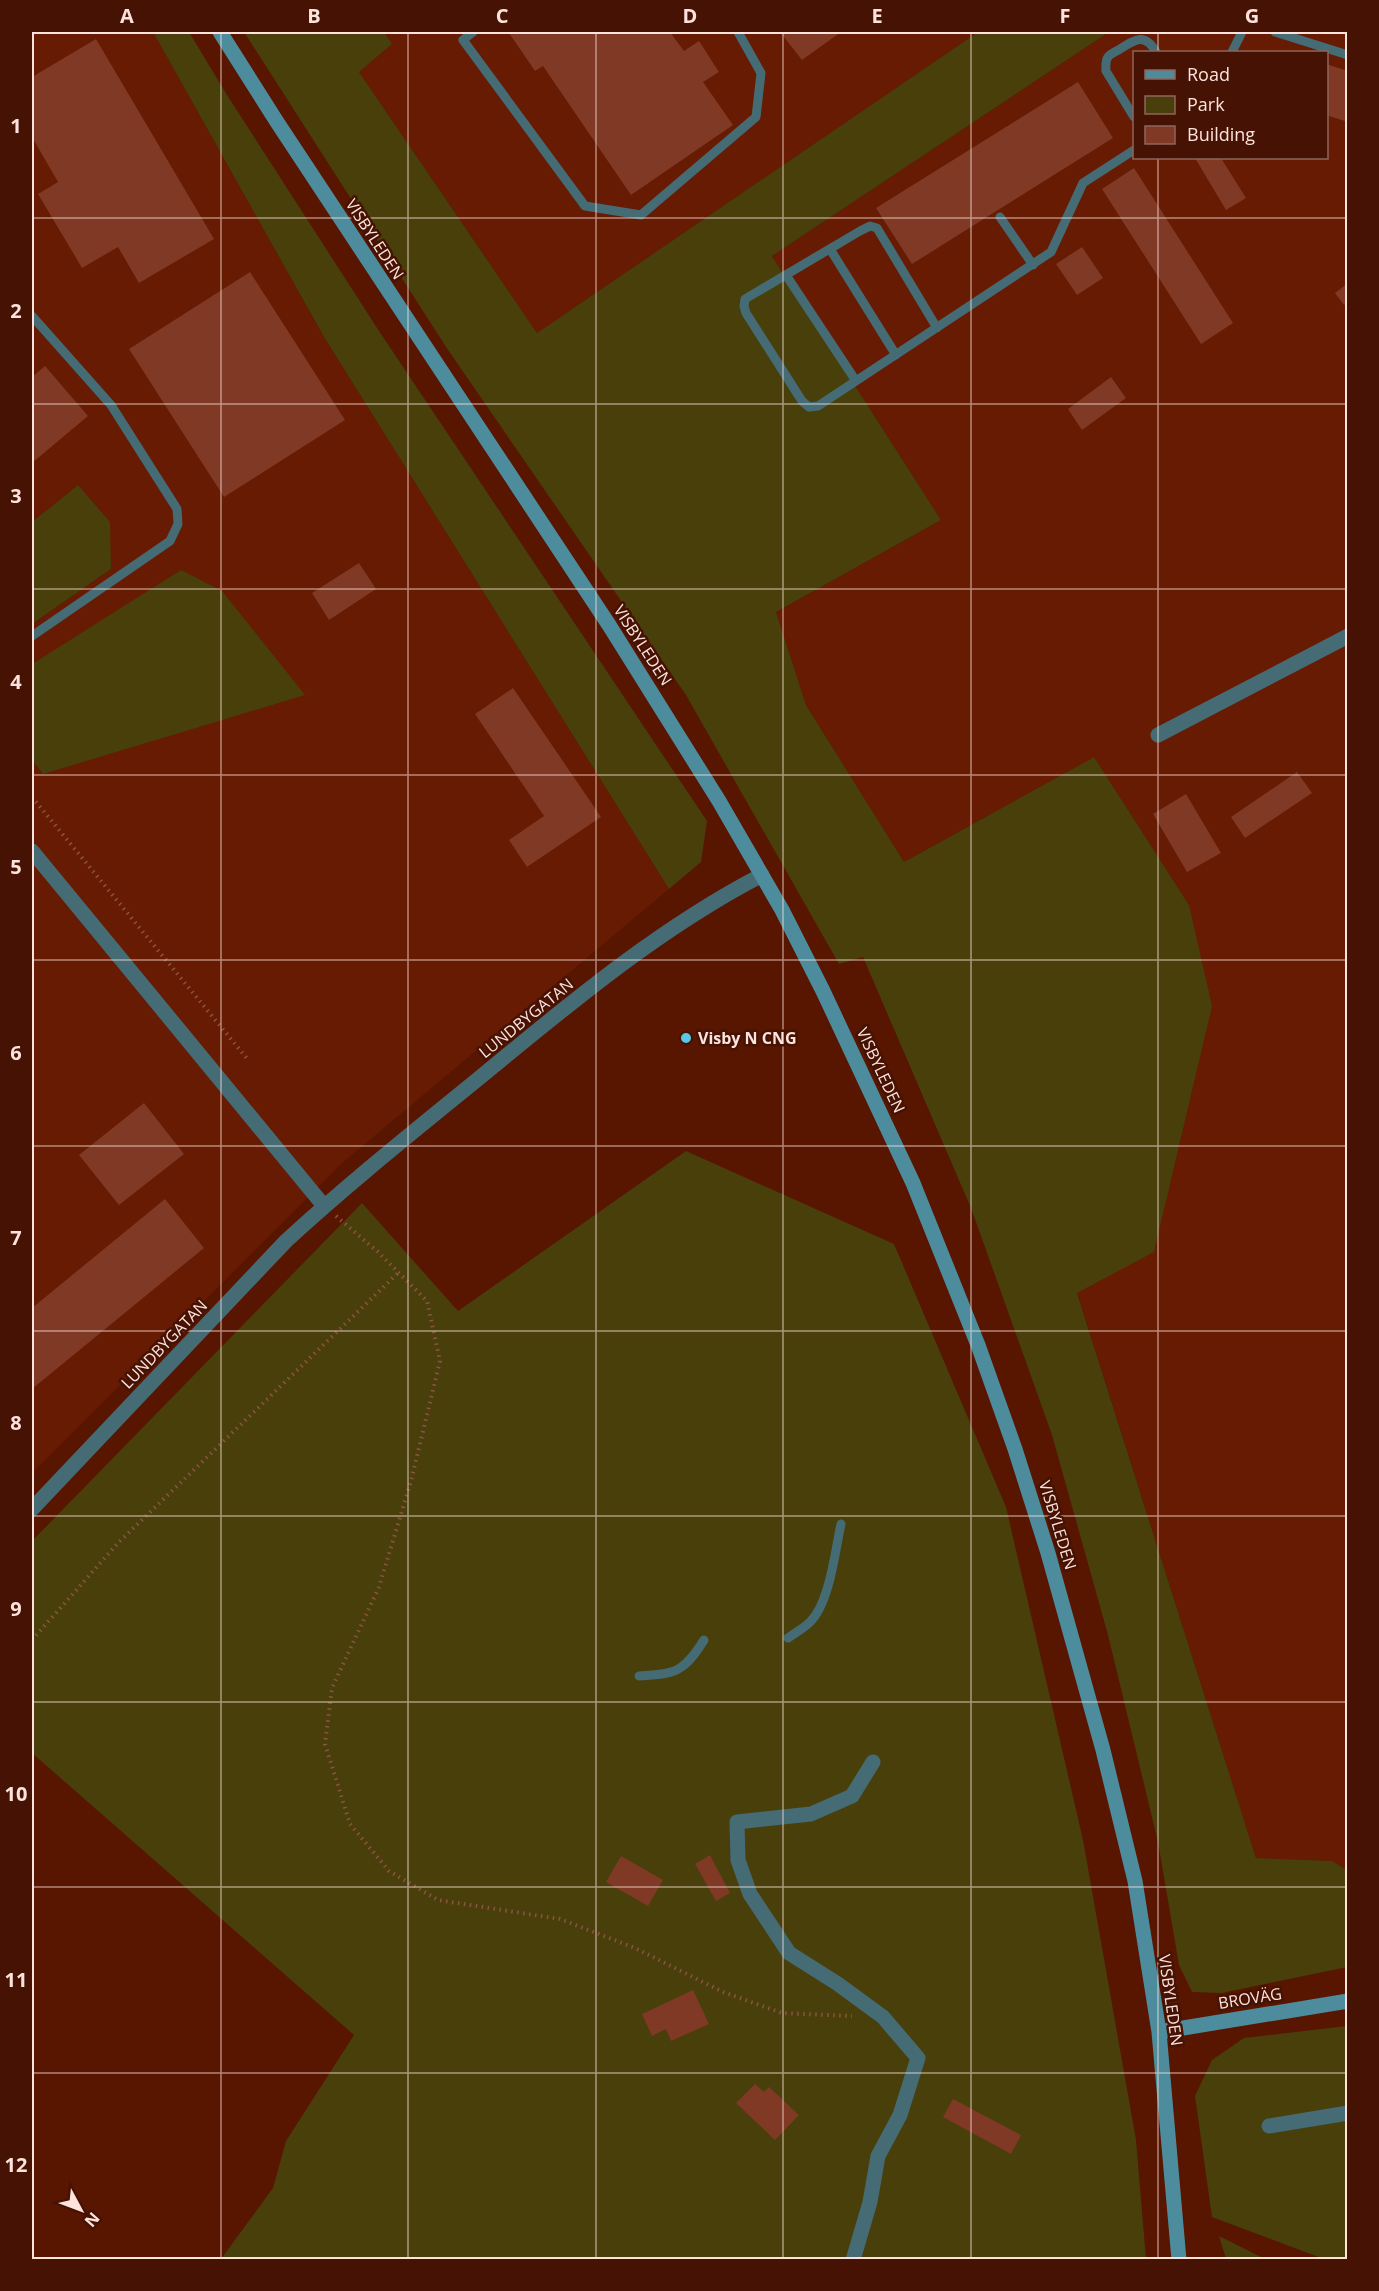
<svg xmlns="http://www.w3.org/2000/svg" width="1379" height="2291" viewBox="0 0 1379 2291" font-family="'Open Sans',sans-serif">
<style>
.built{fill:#661b02;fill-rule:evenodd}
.green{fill:#493f0b}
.building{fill:#7f3925}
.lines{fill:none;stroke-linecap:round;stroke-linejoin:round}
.path{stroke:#8a5342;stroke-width:4;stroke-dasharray:1.5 4.5;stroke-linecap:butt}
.lane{stroke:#456b75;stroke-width:9}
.street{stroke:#456b75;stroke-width:15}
.secondary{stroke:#4c8c9c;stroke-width:15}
.grid{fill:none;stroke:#fde3dc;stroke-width:1.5;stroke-opacity:0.55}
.poi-dot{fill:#59c8e4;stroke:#451204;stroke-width:2}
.labels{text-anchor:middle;stroke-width:5;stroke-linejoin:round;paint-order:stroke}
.street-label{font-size:16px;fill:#fde3dc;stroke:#451204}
.poi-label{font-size:16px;font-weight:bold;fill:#fde3dc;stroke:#451204;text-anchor:start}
.neatline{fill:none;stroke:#fde3dc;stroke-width:2}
.grid-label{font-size:20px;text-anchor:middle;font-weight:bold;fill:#fde3dc}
</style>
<rect width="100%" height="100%" fill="#581500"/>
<path class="built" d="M32 32H153L324 337 669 889 341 1164 32 1473V760L43 774 181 571 32 664V624L111 569 78 485 32 522Z
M384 32H978L537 333 359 72 391 44Z
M1109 32H1347V1870L1332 1861 1256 1858 1077 1292 1189 905 1094 757 904 862 806 705 776 612 941 520 772 256ZM1134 52H1326V158H1134Z"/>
<path class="green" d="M153 32H189L227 95 381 334 707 821 701 862 669 889 324 337Z
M244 32H384L392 44 359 72 537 333 978 32H1109L772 256 941 520 776 612 806 705 904 862 1094 757 1189 905 1212 1006 1154 1252 1077 1293 1256 1858 1332 1861 1347 1870V1967L1222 1993 1192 1992 1179 1965 1158 1842 1108 1635 1052 1435 971 1208 863 957 839 964 686 695 446 347Z
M78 485 110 522 111 569 32 624V522Z
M181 570 222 591 305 695 43 774 32 760V664Z
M686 1151 894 1244 1006 1507 1083 1840 1136 2140 1146 2259H221L273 2188 286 2141 354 2035 32 1753V1541L362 1203 458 1311Z
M1347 2026V2259H1324L1212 2217 1195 2096 1212 2060 1244 2038Z
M1219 2236 1265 2259H1226Z"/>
<path class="building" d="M512 32H670L684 51 699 41 719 72 703 82 733 125 631 195 543 66 535 71 509 33Z
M780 32H841L802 60Z
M96 39 214 239 139 283 118 247 82 268 38 194 58 182 32 137V77Z
M1326 64 1348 71V122L1326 115Z
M1078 82 1113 138 912 264 876 208Z
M1195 158H1221L1246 198 1226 210Z
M1134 168 1233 323 1201 344 1102 189Z
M1082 247 1103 278 1077 295 1056 264Z
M250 272 345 420 224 497 129 349Z
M1348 283V302L1344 305 1335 293Z
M45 366 88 416 32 463V377Z
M1111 377 1126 398 1082 430 1068 409Z
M359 563 376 589 329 620 312 593Z
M513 688 601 817 527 867 509 840 544 816 475 714Z
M1297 772 1312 793 1245 838 1231 817Z
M1186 794 1221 853 1187 872 1153 814Z
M144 1103 184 1154 119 1205 79 1155Z
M165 1199 204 1248 32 1389V1308Z
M710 1855 730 1893 716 1901 695 1864Z
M621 1856 663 1880 648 1906 606 1882Z
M693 1990 709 2024 671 2041 666 2029 652 2036 642 2014Z
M755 2084 764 2092 769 2087 799 2115 775 2140 736 2103Z
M953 2099 1021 2135 1011 2154 943 2117Z"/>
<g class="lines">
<path class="path" d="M32 797 249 1061
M336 1216 378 1252 427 1301 440 1361 411 1481 379 1587 332 1688 325 1744 350 1824 389 1871 438 1900 560 1919 635 1948 723 1992 782 2013 852 2016
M32 1640 118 1543 399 1272"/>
<path class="lane" d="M473 32 463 40 585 206 641 215 756 117 761 73 738 32
M1275 32 1348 55
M1232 52 1242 32
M1134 117 1106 71C1106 67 1105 61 1108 57 1110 54 1117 51 1120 49 1136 39 1145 33 1156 52
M1000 217 1033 265
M830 249 896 355
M786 275 856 381
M32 316 111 405 177 509 178 524 170 541 32 636
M937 328 877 228 870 226 860 231 745 299 744 306 746 313 802 401 809 407 818 406 1051 252 1083 183 1134 150
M788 1638C795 1633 804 1628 810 1622 830 1602 835 1551 841 1524
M639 1676C676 1674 684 1672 704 1640"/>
<path class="street" d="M1158 735 1348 636
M32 851 324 1206
M32 1509 286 1241C348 1184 413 1132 478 1079 568 1005 658 929 762 875
M1269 2126 1348 2113
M853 2260 870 2202 878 2156 900 2115 918 2058 883 2017 838 1984 789 1953 750 1894 738 1860 737 1822 811 1814 852 1796 873 1762"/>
<path class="secondary" d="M220 32 277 122 609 625 719 801 782 910 823 991 913 1183 978 1345 1015 1449 1048 1553 1103 1750 1135 1881 1159 2032 1179 2260
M1159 2032 1348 2001"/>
</g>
<path class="grid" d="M221 32V2260M408 32V2260M596 32V2260M783 32V2260M971 32V2260M1158 32V52M1158 158V2260M32 218H1348M32 404H1348M32 589H1348M32 775H1348M32 960H1348M32 1146H1348M32 1331H1348M32 1516H1348M32 1702H1348M32 1887H1348M32 2073H1348"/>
<circle class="poi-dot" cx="686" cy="1038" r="6"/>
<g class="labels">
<g class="street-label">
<text transform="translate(375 239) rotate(57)" y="6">VISBYLEDEN</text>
<text transform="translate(643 645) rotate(57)" y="6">VISBYLEDEN</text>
<text transform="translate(526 1018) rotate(-39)" y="6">LUNDBYGATAN</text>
<text transform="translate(881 1070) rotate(65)" y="6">VISBYLEDEN</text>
<text transform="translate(164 1344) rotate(-46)" y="6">LUNDBYGATAN</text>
<text transform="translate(1058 1525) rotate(73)" y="6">VISBYLEDEN</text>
<text transform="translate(1250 1998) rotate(-9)" y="6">BROVÄG</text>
<text transform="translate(1171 2000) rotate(82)" y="6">VISBYLEDEN</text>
</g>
<g class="poi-label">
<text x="698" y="1044">Visby N CNG</text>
</g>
</g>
<rect width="1379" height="2291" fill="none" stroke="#451204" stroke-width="66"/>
<rect x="1133" y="51" width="195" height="108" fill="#451204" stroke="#8f665a" stroke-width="1.5"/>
<rect x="1145" y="70" width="30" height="9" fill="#4c8c9c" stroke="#8f665a" stroke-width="1.5"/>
<text x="1187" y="81" font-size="18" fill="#fde3dc">Road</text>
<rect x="1145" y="96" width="30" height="18" fill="#493f0b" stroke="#8f665a" stroke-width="1.5"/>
<text x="1187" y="111" font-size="18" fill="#fde3dc">Park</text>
<rect x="1145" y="126" width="30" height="18" fill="#7f3925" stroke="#8f665a" stroke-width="1.5"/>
<text x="1187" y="141" font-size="18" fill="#fde3dc">Building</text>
<g transform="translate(81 2210) rotate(131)" stroke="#451204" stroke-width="4.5" paint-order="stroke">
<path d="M0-4.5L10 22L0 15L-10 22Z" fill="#fde3dc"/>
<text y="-9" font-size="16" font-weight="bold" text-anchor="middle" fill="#fde3dc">N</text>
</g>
<rect x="33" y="33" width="1313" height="2225" class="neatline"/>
<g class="grid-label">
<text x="127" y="23">A</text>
<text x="314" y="23">B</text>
<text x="502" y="23">C</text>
<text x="690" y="23">D</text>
<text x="877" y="23">E</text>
<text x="1065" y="23">F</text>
<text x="1252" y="23">G</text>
<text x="16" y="133">1</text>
<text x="16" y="318">2</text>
<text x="16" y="503">3</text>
<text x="16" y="689">4</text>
<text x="16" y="874">5</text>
<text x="16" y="1060">6</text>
<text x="16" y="1245">7</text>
<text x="16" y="1430">8</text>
<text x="16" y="1616">9</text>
<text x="16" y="1801">10</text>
<text x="16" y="1987">11</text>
<text x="16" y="2172">12</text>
</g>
</svg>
